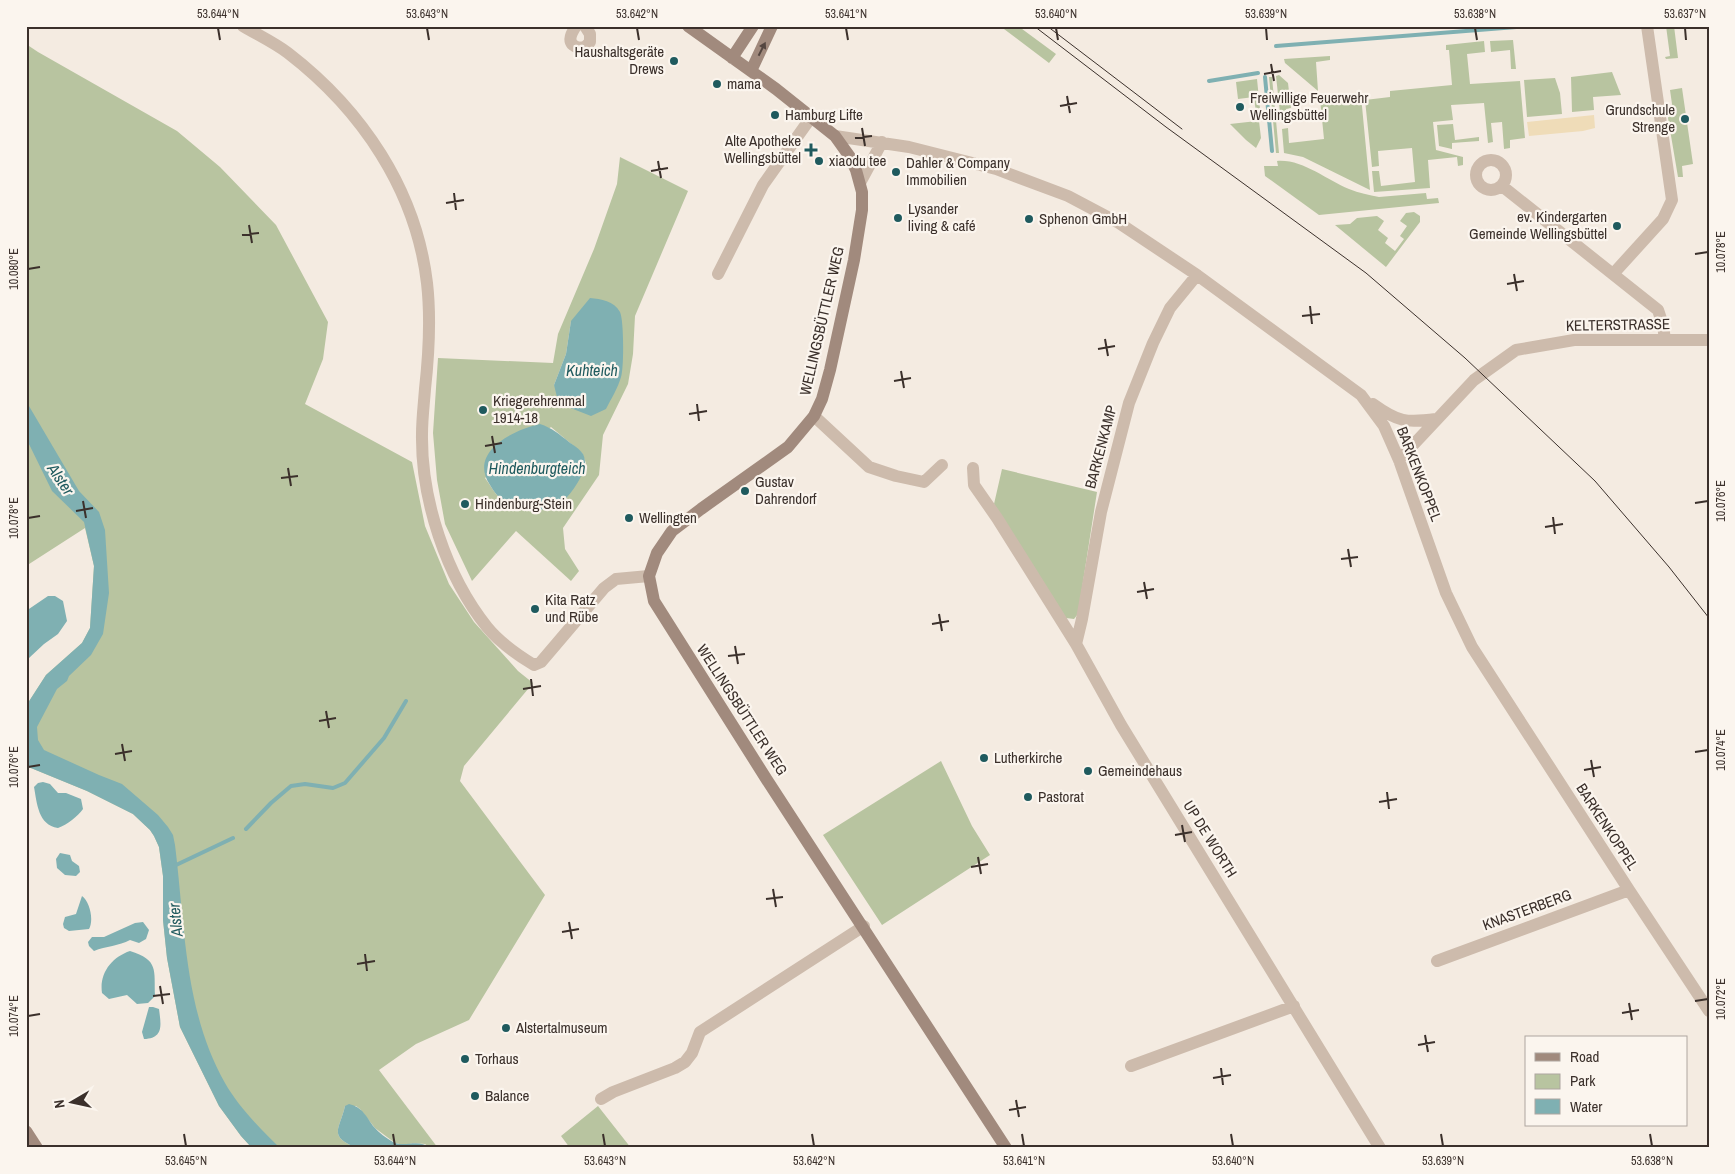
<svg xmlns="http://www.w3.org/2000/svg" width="1735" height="1174" viewBox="0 0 1735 1174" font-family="'Archivo Narrow',sans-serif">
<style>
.green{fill:#b8c4a0;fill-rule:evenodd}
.sand{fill:#efdcb8}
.water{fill:#7fb0b2}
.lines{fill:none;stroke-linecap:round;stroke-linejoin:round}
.stream{stroke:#7fb0b2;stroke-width:4}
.minor{stroke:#cdbbac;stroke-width:12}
.secondary{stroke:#a18a7d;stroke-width:12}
.tram{stroke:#3b302b;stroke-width:1}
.oneway{fill:#544640}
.ticks{fill:none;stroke:#3b302b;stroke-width:2}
.poi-dot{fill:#1f5a5e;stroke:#fbf5ee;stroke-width:2}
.labels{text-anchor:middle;stroke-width:4.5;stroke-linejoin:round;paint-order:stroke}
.poi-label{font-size:15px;fill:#3b302b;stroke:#fbf5ee;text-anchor:start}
.street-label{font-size:15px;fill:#3b302b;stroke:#fbf5ee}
.water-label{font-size:16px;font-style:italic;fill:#1f5a5e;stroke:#fbf5ee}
.neatline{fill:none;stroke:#3b302b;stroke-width:2}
.ticks-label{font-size:12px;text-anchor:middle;fill:#3b302b}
</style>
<rect width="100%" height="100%" fill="#f4ebe1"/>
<path class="green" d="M1000 26H1018L1056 54 1049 63Z
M1666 26H1674L1678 58 1666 59 1665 57 1670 56Z
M1513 40 1516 69H1511L1510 50 1491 52 1490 41Z
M1484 41 1485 52 1467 54 1470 84 1520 81 1525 138 1510 140V148L1504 149 1502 122 1491 123 1493 142 1488 143 1484 103 1451 105 1453 120 1433 122 1436 150 1463 157V165L1458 166 1457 157 1428 160 1430 188 1374 192 1372 171H1379L1381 186 1415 182 1412 148 1378 151 1379 166 1372 167 1365 100 1390 97V91L1452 85 1449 50H1446V45Z
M26 44 38 52 177 131 220 167 276 225 328 322 323 359 305 404 412 462 425 526 449 584 474 622 518 671 533 683 464 766 460 781 545 895 469 1020 416 1044 379 1070 438 1148H430L425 1144 414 1143 404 1145 395 1143 375 1128 360 1109 356 1106H345C340 1129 327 1136 357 1148H252L241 1136 219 1106 180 1027 167 958 163 920V876L159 847 154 836 150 830 133 814 87 791 26 766V706L46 675 82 643 90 628 94 566 85 528 26 566Z
M1330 56V60L1316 62 1318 91 1285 63 1284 59Z
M1612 72 1621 95 1593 97 1594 110 1572 112 1571 77Z
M1279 75 1288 83 1291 108 1286 109 1287 122H1281L1276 76Z
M1269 77H1272L1279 153H1276Z
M1555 78 1560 93 1562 114 1527 117 1524 80Z
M1257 79 1261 119 1259 121 1261 138 1256 148 1246 140 1230 124 1257 121 1254 97 1238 99 1236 82Z
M1682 88 1693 164 1682 166 1683 177H1678L1668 118 1672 104 1670 90Z
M1361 96 1370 190 1303 157 1284 153 1282 129 1288 128 1289 143 1324 139 1320 99Z
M1453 124 1455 140 1479 137V141L1452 143V149L1439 146 1437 125Z
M620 157 688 191 635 316 633 354 628 384 603 435 599 475 563 528 565 549 579 571 571 581 516 531 472 581 445 524 437 480 433 433 438 358 553 363 558 334 594 249 617 184ZM571 321 568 407 554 385 566 354ZM551 427 582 453 586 463C580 472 565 501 558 505 544 515 508 506 496 494 492 489 489 483 485 478Z
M1277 161C1303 159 1326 180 1349 189 1359 193 1369 195 1379 197L1426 193 1427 199 1438 198 1439 203 1319 215 1265 176 1264 166H1278Z
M1414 212 1420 216V222L1386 267 1335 225 1350 224 1357 218 1377 216 1384 221 1378 230 1388 238 1385 243 1395 251 1404 239 1400 236 1407 226 1400 221 1406 213Z
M1002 469 1097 492 1078 614 1074 619 1066 618 994 504Z
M941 761 972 826 990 855 882 925 823 835Z
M598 1106 631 1148H570L561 1136Z"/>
<path class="sand" d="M1594 115 1595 128 1583 131 1529 136 1527 122Z"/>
<path class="water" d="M590 298C601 299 614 301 620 312 624 320 624 369 621 377 618 388 611 399 606 409L591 416 568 407 557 397 554 385 566 354 571 321Z
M26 401 79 491 99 512 105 530 109 593 103 634 91 655 69 676 67 681 57 689 37 727 38 740 44 750 99 775 122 784 158 815 168 827 173 835 175 845C185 925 184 1011 225 1083 238 1106 261 1130 280 1148H252L241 1136 219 1106 180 1027 167 958 163 920V876L159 847 154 836 150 830 133 814 87 791 26 766V706L46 675 82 643 90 628 94 566 84 522 52 491 26 438Z
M540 424C552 428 559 434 569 442 573 445 580 449 583 454 588 465 583 473 578 482 563 507 549 515 521 506 513 503 503 501 497 495 494 492 492 488 490 485 468 452 513 430 540 424Z
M48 596H55L63 601 67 621 58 634 44 644 29 658 26 655V611Z
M43 782 50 784 58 793H66L81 799 83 809C78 816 67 825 58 828 38 825 37 803 34 787L38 783Z
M60 853 70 855 72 861 79 866 80 872 76 876 65 875 57 868 56 859Z
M82 896C90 902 94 920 89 929L69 931 64 928 63 924 65 917 76 914Z
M143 922 149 930 146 939 139 943 130 940C119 946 106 946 94 951L89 946 88 942 92 937H104L135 923Z
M130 951C159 960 154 970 155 996L148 1003 137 1004 127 995 109 999 102 993C99 973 112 957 130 951Z
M149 1007H153L159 1009C161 1025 164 1038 144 1039L142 1032Z
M349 1104C363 1107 366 1117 374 1127 379 1133 386 1138 393 1142 405 1148 418 1138 430 1148H357C327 1136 340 1129 345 1106Z"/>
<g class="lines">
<path class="stream" d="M1276 46 1529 26
M1265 77 1272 151
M1209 81 1258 73
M246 829 271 803 291 786 305 784 333 788 345 783 384 738 406 701
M174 866 233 838"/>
<path class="minor" d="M243 26C258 35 275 43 288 53 362 110 416 190 427 283 431 318 429 353 425 389 424 403 422 419 422 434 421 499 446 576 487 627 500 643 516 654 534 665L541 662 604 588 616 579 649 576
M576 26C570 35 566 44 579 48L585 47 590 42V34L585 26
M835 136 909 147 996 169 1068 196 1119 223 1197 275 1361 395 1384 426 1399 460 1446 593 1472 647 1629 890 1709 1011
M1476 175a15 15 0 1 1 30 0a15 15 0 1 1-30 0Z
M860 183 882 142
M1502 186 1658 310 1663 325 1665 340
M1614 273 1663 219 1672 200 1647 26
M718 274 763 185 812 116
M1373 404C1398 422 1406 423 1436 419
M814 416 869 467 896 476 924 482 942 465
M1399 460 1474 380 1516 350 1574 340H1709
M973 468 974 485 997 518 1076 644 1121 725 1380 1148
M1076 644 1082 619 1101 512 1129 403 1153 343 1170 308 1197 275
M1437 961 1629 890
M1131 1066 1294 1006
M601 1099 613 1092 675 1068 685 1062 692 1053 700 1032 864 926"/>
<path class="secondary" d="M688 26 776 89 835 136 850 157 856 170 862 192V210L854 260 830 370 822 399 814 416 788 447 701 509 672 531 657 553 649 576 654 601 767 780 1006 1148
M732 58 753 26
M751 71 772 26
M26 1131 37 1148"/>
<path class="tram" d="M1034 26 1166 127 1366 273 1465 358 1595 481 1669 567 1709 618
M1047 26 1182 129"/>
</g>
<defs><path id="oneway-solid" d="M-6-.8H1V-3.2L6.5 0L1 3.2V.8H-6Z" transform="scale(1.25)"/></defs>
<use class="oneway" href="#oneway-solid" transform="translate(762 49) rotate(-63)"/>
<path class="ticks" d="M218 28 220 40M427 28 429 40M637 28 639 40M846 28 848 40M1056 28 1058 40M1266 28 1267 40M1475 28 1477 40M1685 28 1686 40M1271 64 1274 81M1264 74 1281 71M1067 96 1070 113M1060 106 1077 103M862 128 865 146M855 138 872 136M658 161 661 178M651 171 668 168M454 193 456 210M446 203 464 200M249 225 252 243M242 235 259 233M1695 254 1708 252M28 269 40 267M1514 274 1517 291M1507 284 1524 281M1310 306 1312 324M1302 316 1320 314M1105 339 1108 356M1098 349 1115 346M901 371 904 388M894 381 911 378M697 404 699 421M689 414 707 411M492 436 495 453M485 446 502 443M288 468 291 486M281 478 298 476M83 501 86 518M1695 503 1708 501M76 511 93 508M1553 517 1555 534M28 518 40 516M1545 527 1563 524M1348 549 1351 567M1341 559 1358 557M1144 582 1147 599M1137 592 1154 589M939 614 942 631M932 624 949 621M735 646 738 664M728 656 745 654M531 679 533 696M523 689 541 686M326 711 329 728M319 721 336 718M122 744 125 761M1695 752 1708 750M115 754 132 751M1591 760 1594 777M28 767 40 765M1584 770 1601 767M1387 792 1389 809M1379 802 1397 799M1182 825 1185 842M1175 835 1192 832M978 857 981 874M971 867 988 864M773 889 776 907M766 899 783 897M569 922 572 939M562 932 579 929M365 954 367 971M357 964 375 961M160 986 163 1004M153 996 170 994M1695 1001 1708 999M1629 1003 1632 1020M1622 1013 1639 1010M28 1016 40 1014M1425 1035 1428 1052M1418 1045 1435 1042M1221 1068 1223 1085M1213 1078 1231 1075M1016 1100 1019 1117M1009 1110 1026 1107M184 1134 186 1146M393 1134 395 1146M603 1134 605 1146M812 1134 814 1146M1022 1134 1024 1146M1231 1134 1233 1146M1441 1134 1443 1146M1650 1134 1652 1146"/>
<g class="poi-dot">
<circle cx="674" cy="61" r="5"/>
<circle cx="717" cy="84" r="5"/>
<circle cx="1240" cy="107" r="5"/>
<circle cx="775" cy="115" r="5"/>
<circle cx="1685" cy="119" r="5"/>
<path d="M808.5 142.5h5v5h5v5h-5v5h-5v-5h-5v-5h5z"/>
<circle cx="819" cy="161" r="5"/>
<circle cx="896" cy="172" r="5"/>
<circle cx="898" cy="218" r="5"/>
<circle cx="1029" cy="219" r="5"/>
<circle cx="1617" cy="226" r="5"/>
<circle cx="483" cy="410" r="5"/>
<circle cx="745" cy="491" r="5"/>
<circle cx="465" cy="504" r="5"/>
<circle cx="629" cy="518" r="5"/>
<circle cx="535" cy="609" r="5"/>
<circle cx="984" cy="758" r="5"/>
<circle cx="1088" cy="771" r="5"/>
<circle cx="1028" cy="797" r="5"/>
<circle cx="506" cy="1028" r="5"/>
<circle cx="465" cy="1059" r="5"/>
<circle cx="475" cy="1096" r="5"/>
</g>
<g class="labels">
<g class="poi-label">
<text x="664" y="57" text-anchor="end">Haushaltsgeräte<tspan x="664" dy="17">Drews</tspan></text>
<text x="727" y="89">mama</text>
<text x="1250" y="103">Freiwillige Feuerwehr<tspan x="1250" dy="17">Wellingsbüttel</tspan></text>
<text x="1675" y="115" text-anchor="end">Grundschule<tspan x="1675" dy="17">Strenge</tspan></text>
<text x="785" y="120">Hamburg Lifte</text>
<text x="801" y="146" text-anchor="end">Alte Apotheke<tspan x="801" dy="17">Wellingsbüttel</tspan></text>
<text x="829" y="166">xiaodu tee</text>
<text x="906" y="168">Dahler &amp; Company<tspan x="906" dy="17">Immobilien</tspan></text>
<text x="908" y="214">Lysander<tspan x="908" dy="17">living &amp; café</tspan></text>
<text x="1607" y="222" text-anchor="end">ev. Kindergarten<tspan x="1607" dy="17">Gemeinde Wellingsbüttel</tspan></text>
<text x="1039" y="224">Sphenon GmbH</text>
<text x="493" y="406">Kriegerehrenmal<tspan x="493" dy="17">1914-18</tspan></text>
<text x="755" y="487">Gustav<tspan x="755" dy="17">Dahrendorf</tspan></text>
<text x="475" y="509">Hindenburg-Stein</text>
<text x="639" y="523">Wellingten</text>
<text x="545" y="605">Kita Ratz<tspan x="545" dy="17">und Rübe</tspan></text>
<text x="994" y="763">Lutherkirche</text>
<text x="1098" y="776">Gemeindehaus</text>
<text x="1038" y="802">Pastorat</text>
<text x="516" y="1033">Alstertalmuseum</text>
<text x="475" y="1064">Torhaus</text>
<text x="485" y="1101">Balance</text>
</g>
<g class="street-label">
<text transform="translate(822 321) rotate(-77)" y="5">WELLINGSBÜTTLER WEG</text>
<text transform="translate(1618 325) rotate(-1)" y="5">KELTERSTRASSE</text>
<text transform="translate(1101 447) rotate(-75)" y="5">BARKENKAMP</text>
<text transform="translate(1419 474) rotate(69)" y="5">BARKENKOPPEL</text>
<text transform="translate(742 710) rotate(57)" y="5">WELLINGSBÜTTLER WEG</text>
<text transform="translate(1607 827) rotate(57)" y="5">BARKENKOPPEL</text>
<text transform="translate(1210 839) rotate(58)" y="5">UP DE WORTH</text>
<text transform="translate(1527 910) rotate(-20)" y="5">KNASTERBERG</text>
</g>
<g class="water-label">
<text x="592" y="376">Kuhteich</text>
<text x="537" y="474">Hindenburgteich</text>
<text transform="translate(61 479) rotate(56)" y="6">Alster</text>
<text transform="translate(175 920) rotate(-96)" y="6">Alster</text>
</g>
</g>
<rect width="1735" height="1174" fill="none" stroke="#fbf5ee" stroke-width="55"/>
<rect x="1525" y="1036" width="162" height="90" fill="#fbf5ee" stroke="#aea6a0"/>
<rect x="1535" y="1053" width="25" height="8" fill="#a18a7d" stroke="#aea6a0"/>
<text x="1570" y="1062" font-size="15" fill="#3b302b">Road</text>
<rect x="1535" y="1074" width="25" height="15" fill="#b8c4a0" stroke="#aea6a0"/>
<text x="1570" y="1086" font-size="15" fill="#3b302b">Park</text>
<rect x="1535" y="1099" width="25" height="15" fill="#7fb0b2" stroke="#aea6a0"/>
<text x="1570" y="1112" font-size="15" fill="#3b302b">Water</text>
<g transform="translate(72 1102) rotate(261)" stroke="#fbf5ee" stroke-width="4" paint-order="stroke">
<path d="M0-4L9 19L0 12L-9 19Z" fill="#3b302b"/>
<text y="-8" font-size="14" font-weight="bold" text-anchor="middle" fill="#3b302b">N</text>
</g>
<rect x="28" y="28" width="1680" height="1118" class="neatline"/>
<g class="ticks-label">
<text x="218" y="18">53.644°N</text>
<text x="427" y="18">53.643°N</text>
<text x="637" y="18">53.642°N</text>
<text x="846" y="18">53.641°N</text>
<text x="1056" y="18">53.640°N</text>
<text x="1266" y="18">53.639°N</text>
<text x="1475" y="18">53.638°N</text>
<text x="1685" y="18">53.637°N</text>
<text transform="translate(1721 252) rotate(-90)" y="4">10.078°E</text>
<text transform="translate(14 269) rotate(-90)" y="4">10.080°E</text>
<text transform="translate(1721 501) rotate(-90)" y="4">10.076°E</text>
<text transform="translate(14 518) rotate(-90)" y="4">10.078°E</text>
<text transform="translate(1721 750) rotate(-90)" y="4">10.074°E</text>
<text transform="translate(14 767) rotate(-90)" y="4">10.076°E</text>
<text transform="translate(1721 999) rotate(-90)" y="4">10.072°E</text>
<text transform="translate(14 1016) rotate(-90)" y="4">10.074°E</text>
<text x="186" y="1165">53.645°N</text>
<text x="395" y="1165">53.644°N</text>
<text x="605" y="1165">53.643°N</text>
<text x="814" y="1165">53.642°N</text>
<text x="1024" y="1165">53.641°N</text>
<text x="1233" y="1165">53.640°N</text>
<text x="1443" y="1165">53.639°N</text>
<text x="1652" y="1165">53.638°N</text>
</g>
</svg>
